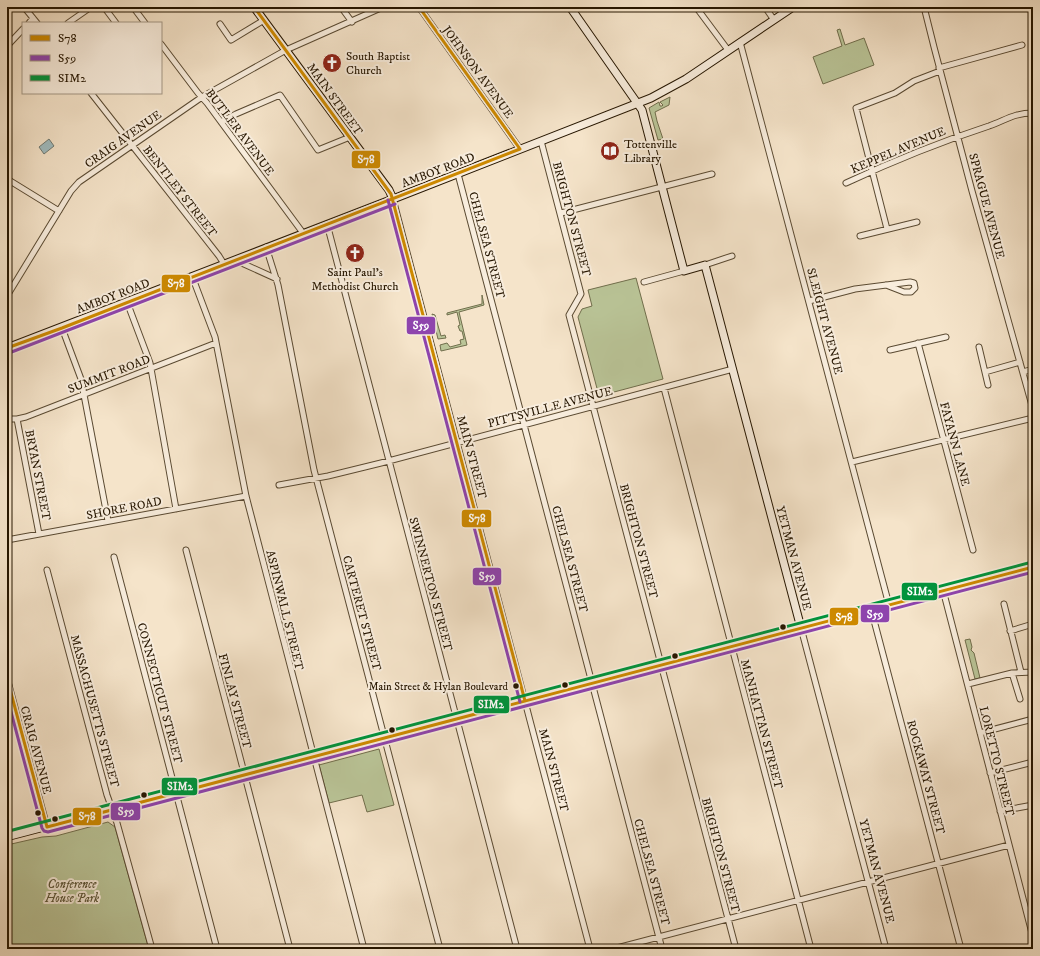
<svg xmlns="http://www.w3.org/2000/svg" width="1040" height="956" viewBox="0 0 1040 956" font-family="'IM FELL DW Pica',serif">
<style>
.green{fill:#bac598;stroke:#706e4c}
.water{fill:#a0bcc0;stroke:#6f7a73}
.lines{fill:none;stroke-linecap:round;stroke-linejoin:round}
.street-casing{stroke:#5a4a32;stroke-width:7}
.secondary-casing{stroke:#261600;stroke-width:9}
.primary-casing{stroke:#261600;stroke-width:10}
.street{stroke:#f8eddd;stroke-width:5}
.secondary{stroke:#f8eddd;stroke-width:7}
.primary{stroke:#eac285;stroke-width:8}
.bus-1-casing{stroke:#f8eddd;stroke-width:6}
.bus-2-casing{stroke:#f8eddd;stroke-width:6}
.bus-3-casing{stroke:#f8eddd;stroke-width:6}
.bus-1{stroke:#cd8900;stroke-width:3}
.bus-2{stroke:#8e44ad;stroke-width:3}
.bus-3{stroke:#00933c;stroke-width:3}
.bus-dot{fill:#261600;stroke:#f8eddd;stroke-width:1.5}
.labels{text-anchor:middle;stroke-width:4;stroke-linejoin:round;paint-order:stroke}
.bus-label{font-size:11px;fill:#261600;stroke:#f8eddd;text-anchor:end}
.poi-label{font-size:12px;fill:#261600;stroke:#f8eddd;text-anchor:start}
.street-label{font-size:12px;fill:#261600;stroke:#f8eddd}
.park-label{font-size:12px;font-style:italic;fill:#5a5335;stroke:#f8eddd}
.line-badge{stroke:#f8eddd;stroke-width:1.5}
.badge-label{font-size:11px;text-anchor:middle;font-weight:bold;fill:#fff}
</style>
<rect width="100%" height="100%" fill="#f5e4ca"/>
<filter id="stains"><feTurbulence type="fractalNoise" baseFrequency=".005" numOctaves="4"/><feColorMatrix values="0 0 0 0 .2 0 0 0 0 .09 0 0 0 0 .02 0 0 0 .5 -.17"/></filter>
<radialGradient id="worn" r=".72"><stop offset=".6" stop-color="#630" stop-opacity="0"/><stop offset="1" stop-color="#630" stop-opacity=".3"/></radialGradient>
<path class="green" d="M840 29 845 45 864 38 874 65 823 84 813 57 842 46 837 30Z
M670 97 669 105 655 112 657 121 663 139 658 140 649 108 659 102 660 106H662L663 105 660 102Z
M636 278 663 379 599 396 578 317 582 309 592 306 588 290Z
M482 295 484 305 459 312 467 345 441 351 440 345 447 343 450 347 461 344 460 340 464 339 462 331H460L458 326 460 325 457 312 447 315V313L482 304Z
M432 314 435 315 441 336 445 335 446 338 438 339Z
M970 639 972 647 971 650 974 653 980 678 975 679 965 640Z
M379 749 394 805 367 812 362 795 329 803 319 765Z
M108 822 115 827 149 949H7V845L42 837 56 836Z"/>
<path class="water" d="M49 139 54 146 44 154 39 147Z"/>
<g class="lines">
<g class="street-casing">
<path id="street" d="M24 7 37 23
M104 7 116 23
M133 7 145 23
M341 7 352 22
M419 7 520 149
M696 7 728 50
M765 7 774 20
M924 7 934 47 972 191 1033 409
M29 23 33 18
M68 23 91 7
M220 24 231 40 264 20
M740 42 889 605
M161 44 198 93 207 103 303 233
M7 46 23 29
M939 68 1022 45
M91 93 219 256 224 264
M221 122 236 114 280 95 318 150 350 137
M541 141 581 294 569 315 736 949
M458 174 662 949
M7 179 59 211
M846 183C893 161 940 142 989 126 1006 120 1014 113 1033 113
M393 199 590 949
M561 213 712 174
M327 224 517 949
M887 229 856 108 895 93 914 81 940 71
M860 236 917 222
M266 247 278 285 314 470 440 949
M235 260 277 279
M705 265 732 256
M192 276 215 337 246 496 364 949
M644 282 684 271
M7 296 71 191 79 182 202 97 286 50 383 7
M809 301 855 289 910 282 914 283 915 288 911 292H904L886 285
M127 302 150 363 176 509
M62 328 81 379 108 521
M918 343 973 550
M979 347 988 385
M890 350 946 337
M985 372 1020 362
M1023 372 1033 369
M664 388 811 949
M7 419H17L26 417 216 343
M17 419 39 534
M852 462 1033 418
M279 485 328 476 381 463 733 369
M7 540 246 496
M186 550 290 949
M114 557 217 949
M47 570 107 795 117 823 152 949
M943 590 1033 937
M1004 604 1021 672
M871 609 961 949
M801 628 886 949
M1010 631 1033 624
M1012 673 1020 699
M7 678 47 827
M968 684 1012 673 1033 672
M980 733 1033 719
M990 773 1033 762
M1000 811 1033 805
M7 831 10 836
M613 949 1009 845"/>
</g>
<g class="secondary-casing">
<path id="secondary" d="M254 7 389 190 393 199
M7 348 393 199 651 98 686 79 793 7
M10 836 801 628 705 265 684 271 642 110 570 7"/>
</g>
<g class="primary-casing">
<path id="primary" d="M801 628 1033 567"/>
</g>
<use href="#street" class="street"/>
<use href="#secondary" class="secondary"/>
<use href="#primary" class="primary"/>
<g class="bus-1-casing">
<path id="bus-1" d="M254 7 391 194 525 701
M7 348 62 328 520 149 419 7
M7 678 47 827 1033 567"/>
</g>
<g class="bus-2-casing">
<path id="bus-2" d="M388 200 520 702
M9 353 395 204
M7 697 42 828 44 831 48 832 1033 572"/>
</g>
<g class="bus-3-casing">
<path id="bus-3" d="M9 831 1032 562"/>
</g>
<use href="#bus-1" class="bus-1"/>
<use href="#bus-2" class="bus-2"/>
<use href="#bus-3" class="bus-3"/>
</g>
<defs>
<g id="church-disc" transform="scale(1)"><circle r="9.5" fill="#8f2418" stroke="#f8eddd"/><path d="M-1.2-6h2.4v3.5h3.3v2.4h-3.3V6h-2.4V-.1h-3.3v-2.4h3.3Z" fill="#fff"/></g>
<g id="library-disc" transform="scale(1)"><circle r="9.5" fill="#8f2418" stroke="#f8eddd"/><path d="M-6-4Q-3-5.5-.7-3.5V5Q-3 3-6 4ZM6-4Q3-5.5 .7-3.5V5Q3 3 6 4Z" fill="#fff"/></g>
</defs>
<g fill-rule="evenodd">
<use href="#church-disc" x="332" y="63"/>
<use href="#library-disc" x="610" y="151"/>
<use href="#church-disc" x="355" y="253"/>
</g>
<g class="bus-dot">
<circle cx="783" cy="627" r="3.5"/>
<circle cx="675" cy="656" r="3.5"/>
<circle cx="565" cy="685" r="3.5"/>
<circle cx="516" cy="686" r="3.5"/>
<circle cx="392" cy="730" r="3.5"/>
<circle cx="144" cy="795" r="3.5"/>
<circle cx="38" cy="813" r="3.5"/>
<circle cx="55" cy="819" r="3.5"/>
</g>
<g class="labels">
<g class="bus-label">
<text x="508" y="690">Main Street &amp; Hylan Boulevard</text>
</g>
<g class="poi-label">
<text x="346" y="60">South Baptist<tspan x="346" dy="14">Church</tspan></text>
<text x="624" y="148">Tottenville<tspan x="624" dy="14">Library</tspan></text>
<text x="355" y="276" text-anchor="middle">Saint Paul's<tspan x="355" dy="14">Methodist Church</tspan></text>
</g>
<g class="street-label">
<text transform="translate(478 72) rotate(54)" y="4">JOHNSON AVENUE</text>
<text transform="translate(335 99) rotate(54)" y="4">MAIN STREET</text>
<text transform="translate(240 132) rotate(53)" y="4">BUTLER AVENUE</text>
<text transform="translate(123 139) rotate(-35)" y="4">CRAIG AVENUE</text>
<text transform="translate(898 150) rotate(-23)" y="4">KEPPEL AVENUE</text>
<text transform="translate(438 170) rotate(-21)" y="4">AMBOY ROAD</text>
<text transform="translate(180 191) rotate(52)" y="4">BENTLEY STREET</text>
<text transform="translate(987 206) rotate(75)" y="4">SPRAGUE AVENUE</text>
<text transform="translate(572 219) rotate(75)" y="4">BRIGHTON STREET</text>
<text transform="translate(487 245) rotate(75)" y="4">CHELSEA STREET</text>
<text transform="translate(113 296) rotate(-21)" y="4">AMBOY ROAD</text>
<text transform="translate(825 321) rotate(75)" y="4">SLEIGHT AVENUE</text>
<text transform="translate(109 374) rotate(-21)" y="4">SUMMIT ROAD</text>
<text transform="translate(550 407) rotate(-15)" y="4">PITTSVILLE AVENUE</text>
<text transform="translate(955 444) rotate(75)" y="4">FAYANN LANE</text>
<text transform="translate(472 457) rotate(75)" y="4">MAIN STREET</text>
<text transform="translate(38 475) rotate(79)" y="4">BRYAN STREET</text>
<text transform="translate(124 508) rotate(-11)" y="4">SHORE ROAD</text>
<text transform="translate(639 541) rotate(75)" y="4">BRIGHTON STREET</text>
<text transform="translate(794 558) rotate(75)" y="4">YETMAN AVENUE</text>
<text transform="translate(570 559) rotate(75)" y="4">CHELSEA STREET</text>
<text transform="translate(431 584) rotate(75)" y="4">SWINNERTON STREET</text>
<text transform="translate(285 610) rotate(76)" y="4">ASPINWALL STREET</text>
<text transform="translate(362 613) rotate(75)" y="4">CARTERET STREET</text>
<text transform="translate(160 693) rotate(75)" y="4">CONNECTICUT STREET</text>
<text transform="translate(235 701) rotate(75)" y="4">FINLAY STREET</text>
<text transform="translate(95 711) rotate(75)" y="4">MASSACHUSETTS STREET</text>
<text transform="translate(762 724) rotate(75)" y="4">MANHATTAN STREET</text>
<text transform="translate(36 750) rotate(75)" y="4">CRAIG AVENUE</text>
<text transform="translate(997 761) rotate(76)" y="4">LORETTO STREET</text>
<text transform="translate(554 770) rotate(75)" y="4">MAIN STREET</text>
<text transform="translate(926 777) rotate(75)" y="4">ROCKAWAY STREET</text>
<text transform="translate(721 855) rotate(75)" y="4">BRIGHTON STREET</text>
<text transform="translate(877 871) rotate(75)" y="4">YETMAN AVENUE</text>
<text transform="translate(652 872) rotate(75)" y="4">CHELSEA STREET</text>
</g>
<g class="park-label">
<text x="72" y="888">Conference<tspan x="72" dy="14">House Park</tspan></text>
</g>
</g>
<g class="line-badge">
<rect x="351" y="150" width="30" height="19" rx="4" fill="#cd8900"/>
<rect x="161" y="274" width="30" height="19" rx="4" fill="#cd8900"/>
<rect x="406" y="316" width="30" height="19" rx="4" fill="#8e44ad"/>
<rect x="461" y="509" width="31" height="19" rx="4" fill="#cd8900"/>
<rect x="472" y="567" width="30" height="19" rx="4" fill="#8e44ad"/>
<rect x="901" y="582" width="37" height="19" rx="4" fill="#00933c"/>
<rect x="860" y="604" width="30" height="19" rx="4" fill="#8e44ad"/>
<rect x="829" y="607" width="30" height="19" rx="4" fill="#cd8900"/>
<rect x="473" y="695" width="37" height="19" rx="4" fill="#00933c"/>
<rect x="161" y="777" width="37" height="19" rx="4" fill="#00933c"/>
<rect x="110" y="802" width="31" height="19" rx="4" fill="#8e44ad"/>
<rect x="72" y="807" width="30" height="19" rx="4" fill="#cd8900"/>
</g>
<g class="badge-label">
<text x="366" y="163">S78</text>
<text x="176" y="287">S78</text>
<text x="421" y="329">S59</text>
<text x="477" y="522">S78</text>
<text x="487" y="580">S59</text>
<text x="920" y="595">SIM2</text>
<text x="875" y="618">S59</text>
<text x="844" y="621">S78</text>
<text x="491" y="708">SIM2</text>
<text x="180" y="790">SIM2</text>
<text x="126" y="815">S59</text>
<text x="87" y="820">S78</text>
</g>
<rect width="1040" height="956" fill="none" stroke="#f5e4ca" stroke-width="24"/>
<rect x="8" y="8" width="1024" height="940" fill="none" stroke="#261600" stroke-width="2"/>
<rect x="12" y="12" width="1016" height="932" fill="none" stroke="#261600"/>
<rect x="22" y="22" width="140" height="72" fill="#f8eddd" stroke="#a49785"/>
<rect x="30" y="35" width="20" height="6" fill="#cd8900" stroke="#a49785"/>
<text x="58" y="42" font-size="12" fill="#261600">S78</text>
<rect x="30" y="55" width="20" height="6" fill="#8e44ad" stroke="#a49785"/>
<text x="58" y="62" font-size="12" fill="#261600">S59</text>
<rect x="30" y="75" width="20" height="6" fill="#00933c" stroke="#a49785"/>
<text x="58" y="82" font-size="12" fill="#261600">SIM2</text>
<rect width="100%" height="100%" filter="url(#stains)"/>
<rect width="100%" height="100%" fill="url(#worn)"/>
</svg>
